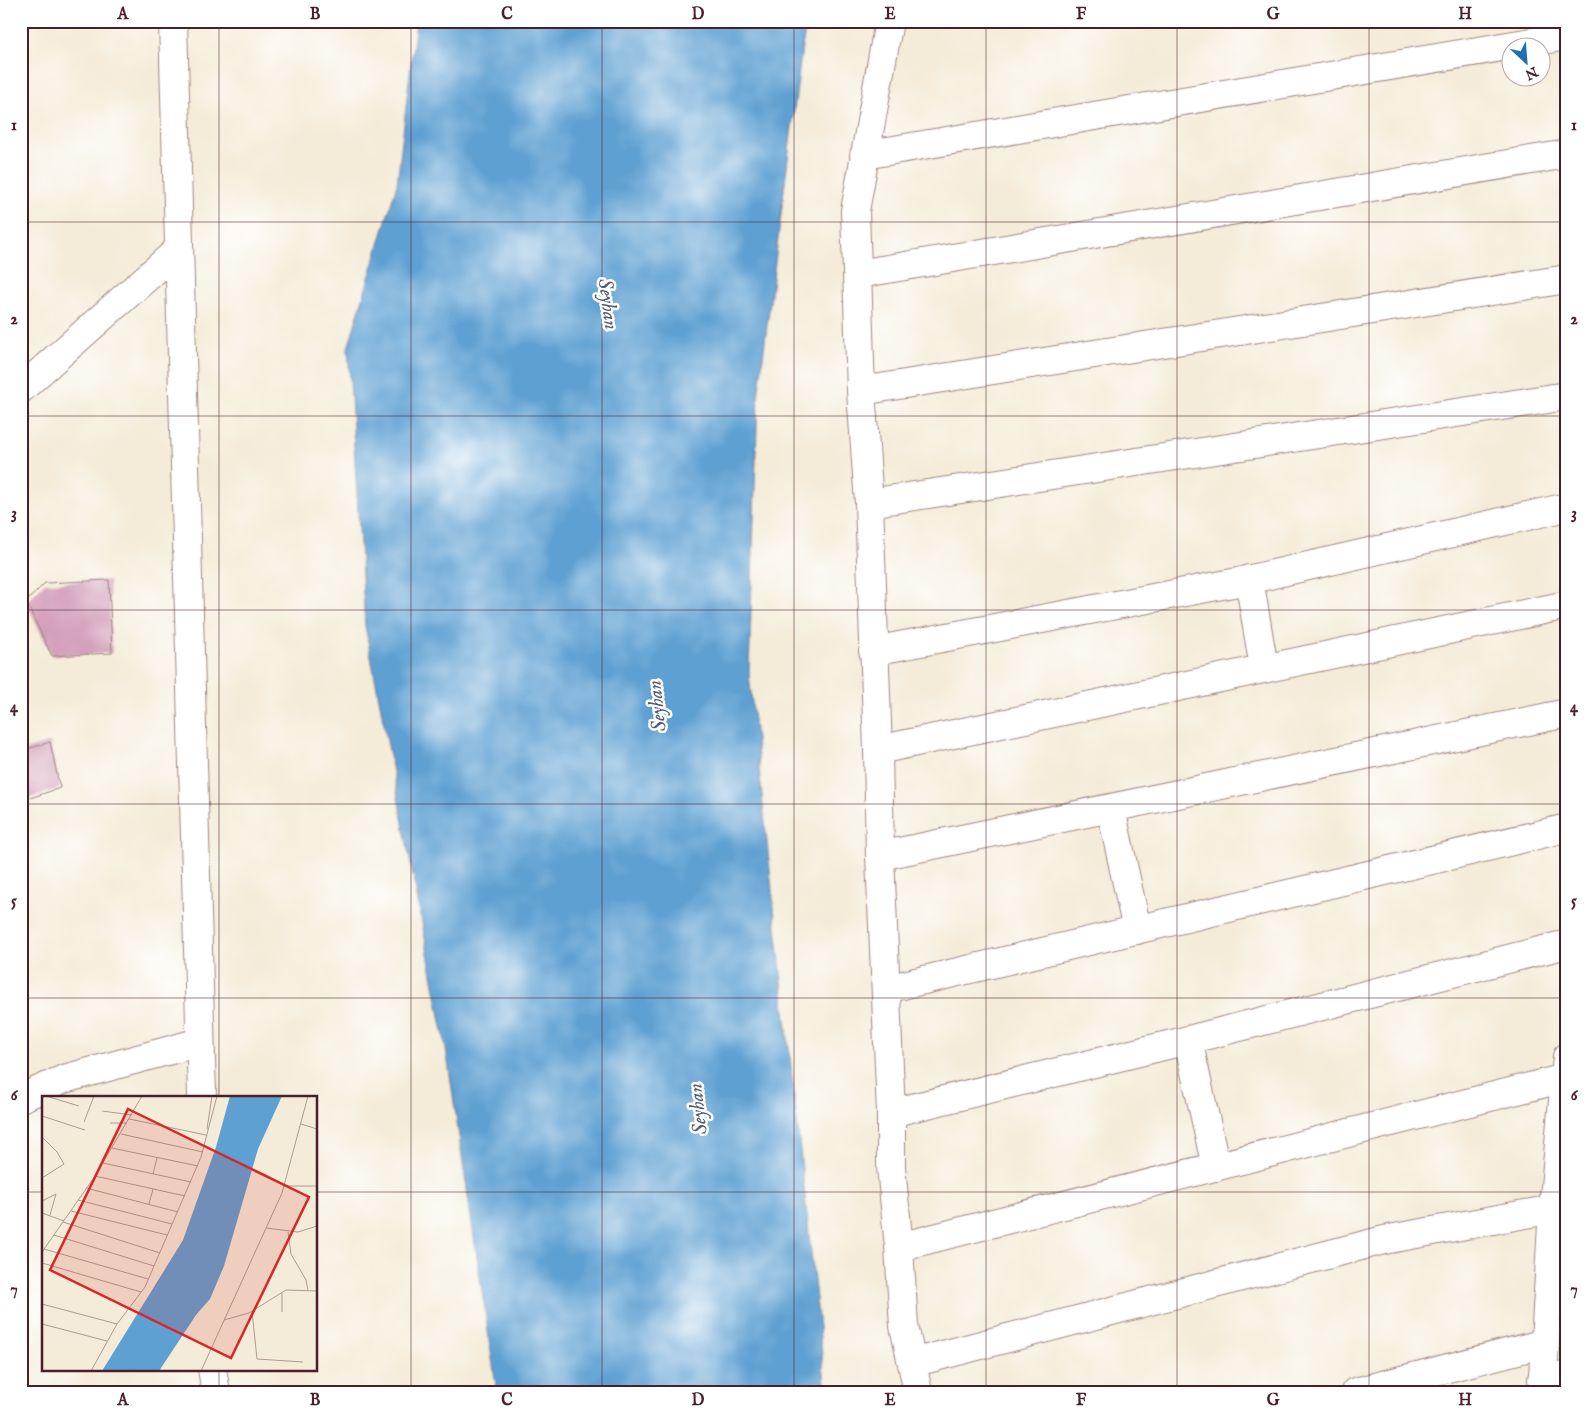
<svg xmlns="http://www.w3.org/2000/svg" width="1588" height="1413" viewBox="0 0 1588 1413" font-family="'IM FELL English',serif">
<style>
.water{fill:#5fa0d2;stroke:#54607e}
.building{fill:#d3a0b9}
.lines{fill:none;stroke-linecap:round;stroke-linejoin:round}
.minor-casing{stroke:#9f8682;stroke-width:30}
.major-casing{stroke:#9f8682;stroke-width:30}
.minor{stroke:#fff;stroke-width:28}
.major{stroke:#fff;stroke-width:28}
.grid{fill:none;stroke:#4a1f2b;stroke-width:1;stroke-opacity:0.55}
.labels{text-anchor:middle;stroke-width:5;stroke-linejoin:round;paint-order:stroke}
.water-label{font-size:20px;font-style:italic;fill:#535976;stroke:#fff}
.inset-road{fill:none;stroke:#b09a93;stroke-width:1}
.view{fill:#d62828;fill-opacity:0.15;stroke:#d62828;stroke-width:2.5}
.inset-edge{fill:none;stroke:#4a1f2b;stroke-width:2.5}
.neatline{fill:none;stroke:#4a1f2b;stroke-width:2}
.grid-label{font-size:16px;text-anchor:middle;font-weight:bold;fill:#4a1f2b}
</style>
<rect width="100%" height="100%" fill="#fff"/>
<filter id="ink" filterUnits="userSpaceOnUse"><feTurbulence type="fractalNoise" baseFrequency=".02" numOctaves="2"/><feDisplacementMap in="SourceGraphic" scale="10" xChannelSelector="R" yChannelSelector="G"/><feConvolveMatrix kernelMatrix="1 2 1 2 8 2 1 2 1" color-interpolation-filters="sRGB"/></filter>
<filter id="wash" filterUnits="userSpaceOnUse"><feTurbulence type="fractalNoise" baseFrequency=".0096" numOctaves="4" result="noise"/><feDisplacementMap in="SourceGraphic" scale="20" xChannelSelector="R" yChannelSelector="G"/><feGaussianBlur stdDeviation="1.12" result="paint"/><feColorMatrix in="noise" values="0 0 0 0 0 0 0 0 0 0 0 0 0 0 0 0 0 1.4 0 .05"/><feComposite in="paint" operator="in"/></filter>
<g filter="url(#wash)">
<rect width="100%" height="100%" fill="#f4ecd8"/>
<path class="water" d="M416 21H807L802 47 758 398 749 674 826 1392H497L445 1042 365 626 348 348 397 184Z"/>
<g id="blocks">
<path class="building" d="M109 580 112 653 52 656 26 602 45 583Z
M50 742 60 788 21 801V751Z"/>
</g>
</g>
<g filter="url(#ink)">
<use href="#blocks" fill-opacity="0" stroke="#9f8682" stroke-width="1"/>
<g class="lines">
<g class="minor-casing">
<path id="minor" d="M889 21 855 211 861 391 869 503 878 750 880 856 891 1113V1167L899 1247 904 1326 918 1392
M864 155 1567 36
M858 274 1567 154
M21 389 179 249
M861 391 1567 279
M869 503 1567 396
M1249 579 1264 668
M873 651 1238 582 1567 507
M878 750 1567 605
M1111 809 1137 930
M880 856 1567 713
M886 989 1567 828
M1188 1040 1216 1167
M21 1098 64 1079 200 1042
M891 1113 1188 1040 1567 944
M899 1247 1565 1078
M1547 1310 1567 1299
M912 1363 1384 1240 1553 1209
M1542 1379 1567 1376
M1355 1392 1545 1343"/>
</g>
<g class="major-casing">
<path id="major" d="M173 21 202 1097
M212 1369 216 1392
M1542 1392 1553 1209 1567 1057"/>
</g>
<use href="#minor" class="minor"/>
<use href="#major" class="major"/>
</g>
</g>
<path class="grid" d="M219 21V1097M411 21V1392M602 21V1392M794 21V1392M986 21V1392M1177 21V1392M1369 21V1392M21 222H1567M21 416H1567M21 610H1567M21 804H1567M21 998H1567M21 1192H44M316 1192H1567M219 1369V1392"/>
<g class="labels">
<g class="water-label">
<text transform="translate(609 304) rotate(82)" y="7">Seyhan</text>
<text transform="translate(656 706) rotate(-96)" y="7">Seyhan</text>
<text transform="translate(697 1109) rotate(-96)" y="7">Seyhan</text>
</g>
</g>
<g transform="translate(42 1096)">
<rect width="275" height="275" fill="#f4ecd8"/>
<path d="M188 0H240L216 53 182 170 168 203 154 219 117 275H60L141 144 174 51Z" fill="#5fa0d2"/>
<path class="inset-road" d="M4 0 37 10M60 15 90 19M0 20 43 34M87 23 164 39M42 26 52 0M68 27H85M259 28 275 33M165 33 170 0M79 38 161 56M0 41 15 56 22 68 0 82M70 52 156 70M61 67 149 86M111 78 115 62M53 80 143 100M242 90H275M44 92 136 116M36 104 130 128M0 105 14 98 8 119M107 108 111 93M29 115 125 139M0 117 22 125M21 126 118 157M224 132 256 136 275 130M246 136 249 158 264 184 266 194M12 139 112 170M2 153 106 183M0 156 53 80 100 0M0 167 99 196M0 208 75 228M210 215 215 263 261 266M240 216V197M182 224 207 217 244 194 275 195M0 228 65 245M49 275 75 228 103 191 159 61 175 0M159 275 240 97 266 0"/>
<path class="view" d="M86 13 267 101 189 262 8 174Z"/>
<rect width="275" height="275" class="inset-edge"/>
</g>
<rect width="1588" height="1413" fill="none" stroke="#fff" stroke-width="55"/>
<g transform="translate(1526 62) rotate(154)"><circle r="24" fill="#ffffff" stroke="#b7a5aa"/>
<path d="M0-4L9 19L0 12L-9 19Z" fill="#1f6fb2"/>
<text y="-8" font-size="14" font-weight="bold" text-anchor="middle" fill="#4a1f2b">N</text>
</g>
<rect x="28" y="28" width="1532" height="1358" class="neatline"/>
<g class="grid-label">
<text x="123" y="19">A</text>
<text x="315" y="19">B</text>
<text x="507" y="19">C</text>
<text x="698" y="19">D</text>
<text x="890" y="19">E</text>
<text x="1081" y="19">F</text>
<text x="1273" y="19">G</text>
<text x="1465" y="19">H</text>
<text x="14" y="130">1</text>
<text x="1574" y="130">1</text>
<text x="14" y="324">2</text>
<text x="1574" y="324">2</text>
<text x="14" y="518">3</text>
<text x="1574" y="518">3</text>
<text x="14" y="712">4</text>
<text x="1574" y="712">4</text>
<text x="14" y="906">5</text>
<text x="1574" y="906">5</text>
<text x="14" y="1100">6</text>
<text x="1574" y="1100">6</text>
<text x="14" y="1294">7</text>
<text x="1574" y="1294">7</text>
<text x="123" y="1405">A</text>
<text x="315" y="1405">B</text>
<text x="507" y="1405">C</text>
<text x="698" y="1405">D</text>
<text x="890" y="1405">E</text>
<text x="1081" y="1405">F</text>
<text x="1273" y="1405">G</text>
<text x="1465" y="1405">H</text>
</g>
</svg>
